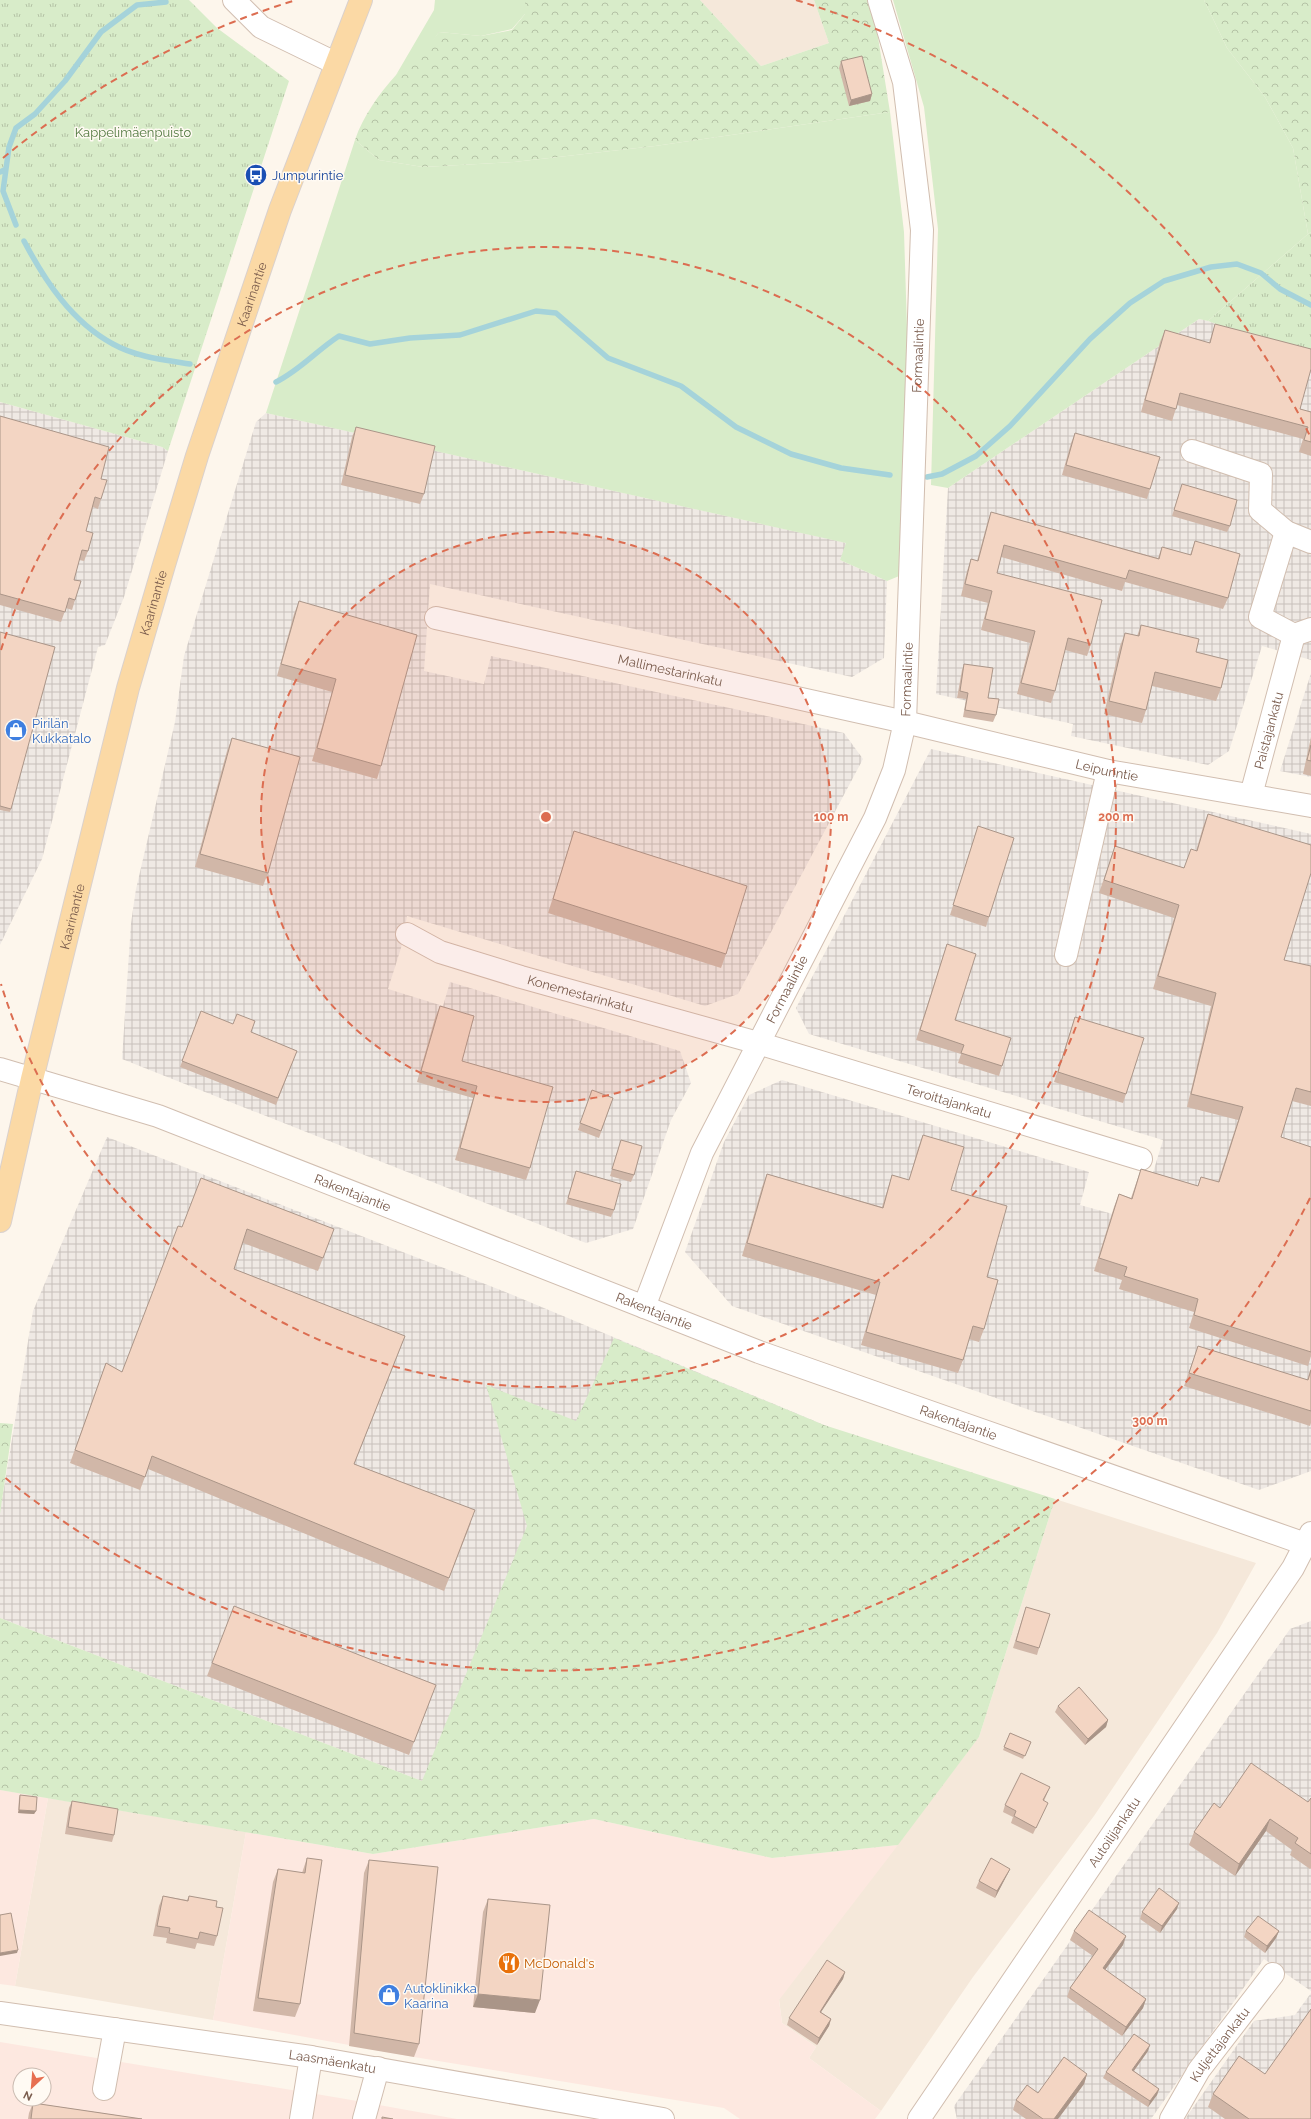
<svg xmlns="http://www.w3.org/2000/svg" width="1311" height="2119" viewBox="0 0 1311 2119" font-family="Raleway,sans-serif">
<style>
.residential{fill:#f5e8da}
.commercial{fill:#fde8e0;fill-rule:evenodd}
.industrial{fill:url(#industrial-grid)}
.grass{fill:#d8ecc9}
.forest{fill:url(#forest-crowns)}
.park{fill:url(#park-tufts)}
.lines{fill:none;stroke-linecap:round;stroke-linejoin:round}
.stream{stroke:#a5d3da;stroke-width:5.5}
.minor-casing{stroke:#d1beb0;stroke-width:24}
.major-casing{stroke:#dad1cd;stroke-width:24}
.minor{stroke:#fff;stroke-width:22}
.major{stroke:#fbd9a5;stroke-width:22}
.wall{fill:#d1b7a8}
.shaded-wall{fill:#aa9588}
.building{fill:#f3d5c3;stroke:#aa9588}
.ring{fill:none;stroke:#dc6d51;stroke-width:2;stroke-dasharray:7 5}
.labels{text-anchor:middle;stroke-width:3;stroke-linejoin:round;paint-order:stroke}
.park-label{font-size:13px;fill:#537a41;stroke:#fffaf3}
.transit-label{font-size:13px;fill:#164399;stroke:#fffaf3;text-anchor:start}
.street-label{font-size:13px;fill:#7a5c4d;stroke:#fffaf3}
.shop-label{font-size:13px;fill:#366cbe;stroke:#fffaf3;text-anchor:start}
.food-label{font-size:13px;fill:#c56008;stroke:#fffaf3;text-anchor:start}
.centre{fill:#dc6d51;stroke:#fffaf3;stroke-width:2}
.ring-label{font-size:12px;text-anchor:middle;font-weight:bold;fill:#dc6d51;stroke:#fffaf3;stroke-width:3;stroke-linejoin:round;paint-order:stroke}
</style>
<defs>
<pattern id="industrial-grid" width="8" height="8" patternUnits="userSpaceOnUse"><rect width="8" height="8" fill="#efe9e4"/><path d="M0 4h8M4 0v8" fill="none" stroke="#c7c0bb"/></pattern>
<pattern id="forest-crowns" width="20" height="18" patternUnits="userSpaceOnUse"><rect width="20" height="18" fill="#d8ecc9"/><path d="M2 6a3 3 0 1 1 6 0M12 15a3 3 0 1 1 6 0" fill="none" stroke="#b4c2a5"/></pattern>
<pattern id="park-tufts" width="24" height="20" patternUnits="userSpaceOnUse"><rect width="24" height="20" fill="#d8ecc9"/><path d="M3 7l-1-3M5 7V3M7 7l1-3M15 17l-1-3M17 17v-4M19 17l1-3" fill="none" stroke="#b4c2a5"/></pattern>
</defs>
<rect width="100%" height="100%" fill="#fdf6ec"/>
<path class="residential" d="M700 0H814L829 43 761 66Z
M1055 1499 1256 1563 1217 1633 1094 1816 973 1977 881 2111 809 2058 816 2047 782 2023 779 1999 979 1737Z
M48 1798 246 1832 213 2020 15 1986Z"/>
<path class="commercial" d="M0 1790 48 1798 15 1986 0 1984Z
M594 1819 772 1858 898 1845 779 2000 782 2023 816 2047 809 2058 881 2111 875 2119H740L724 2108 414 2057 213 2020 246 1832 373 1854Z
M0 2042 340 2098 457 2119H0ZM20 2075H44V2099H20Z"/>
<path class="industrial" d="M1199 319 1208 321 1311 359V660L1262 646 1229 751 1208 765 1071 736 1073 724 936 694 948 488Z
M0 402 162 447 168 451 124 597 105 645 98 647 42 859 0 945Z
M266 413 847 543 840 560 887 581 884 658 852 677 430 584 424 671 484 684 491 656 844 733 863 759 738 994 705 1006 407 916 401 948 388 989 443 1006 450 982 680 1051 691 1083 671 1120 633 1229 586 1243 122 1059 131 923 136 889 175 722 184 656 256 422Z
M1311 673V777L1280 771Z
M931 749 1311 834V1471L1259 1490 732 1306 685 1252 724 1142 749 1095 782 1080 1089 1172 1080 1205 1138 1221 1163 1140 809 1034 796 1008Z
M107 1137 503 1291 824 1425 422 1781 0 1618V1512L33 1311Z
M1311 1621V1991L1264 1959 1151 2119H957L954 2106 1290 1629Z
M1311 1993V2119H1185L1254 2021 1295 2015Z"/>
<path class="grass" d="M435 0H525V14L512 29 481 36 439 32 428 48 396 75 434 10Z
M893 0H1204L1227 48 1265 97 1293 148 1308 234 1208 321 1199 319 948 488 931 485 938 229 924 107Z
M890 112 904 232 912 489 909 572 887 581 840 560 846 543 266 413 355 140 379 160 423 167 514 162 655 146Z"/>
<path class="forest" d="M525 0H700L761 66 829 43 814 0H872L890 112 655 146 514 162 423 167 379 160 355 140C363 116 379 94 396 75 411 59 425 51 439 32L481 36 512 30 525 14Z
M1204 0H1311V232L1308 234 1293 148 1265 97 1227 48Z
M614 1338 824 1425 1055 1499 979 1737 898 1845 772 1858 594 1819 373 1854 0 1790V1618L422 1781 527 1526 486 1385 576 1421Z
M0 1423 13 1424 0 1514Z"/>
<path class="park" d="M0 0H189L217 28 289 81 168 451 162 447 0 402Z
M1311 232V359L1208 321 1308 234Z"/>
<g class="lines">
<path class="stream" d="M6 169 3 191 16 225
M0 172 6 169 9 147 16 128 35 114 65 81 101 32 137 5 166 2
M24 241C45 281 72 322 113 344 136 357 165 360 190 364
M276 382C300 370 316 351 339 336L370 344 410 338 460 335 536 311 556 313 608 358 681 386 736 427 791 454 841 468 890 475
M927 477 942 474 976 456 1010 426 1090 339 1130 303 1164 281 1211 267 1237 264 1261 273 1280 289 1311 305"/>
<g class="minor-casing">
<g id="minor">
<path d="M234 0 261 27 335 63"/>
<path d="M1192 451 1261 474 1260 510 1286 532 1311 542"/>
<path d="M1286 532 1260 617 1294 635"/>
<path id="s1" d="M436 618 905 722 1108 771 1311 806"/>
<path id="s2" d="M1251 795 1294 635 1311 629"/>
<path id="s3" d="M407 934 440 952 521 977 758 1043 1141 1159"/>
<path d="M1066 955 1108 771"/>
<path id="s4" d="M0 1069 158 1116 759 1352 1311 1546"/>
<path id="s5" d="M644 1307 702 1153 875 818 894 770 905 722 922 230 904 82 879 0"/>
<path id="s6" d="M0 2013 311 2057 663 2119"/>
<path d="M104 2089 115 2029"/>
<path d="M301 2119 311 2057"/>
<path d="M364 2119 378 2068"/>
<path id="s7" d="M919 2119 1293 1568 1311 1533"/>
<path id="s8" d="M1171 2119 1199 2070 1273 1974"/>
</g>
</g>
<g class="major-casing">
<g id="major">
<path id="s9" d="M0 1221 32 1079 128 688 164 565 197 456 280 210 361 0"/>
</g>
</g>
<use href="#minor" class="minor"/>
<use href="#major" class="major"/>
</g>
<path class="wall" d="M841 61 872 94 870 101 849 106 839 68Z
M1215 324 1300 409 1311 412V456L1299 452 1303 439 1177 405 1172 421 1141 412 1160 342 1165 330 1209 343Z
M0 416 101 479V499L98 509 93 507 86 531 88 551 84 561 79 560 74 580 75 600 72 610 66 608 61 622 0 605Z
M356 427 424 494 420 504 341 485 352 437Z
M1075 433 1150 489 1147 499 1062 475 1071 443Z
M1182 484 1230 526 1227 532 1172 516Z
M991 512 1158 558 1162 547 1190 555 1195 541 1228 598 1223 609 1125 582 1122 591 1001 557 997 573 1091 644 1087 656 1065 650 1055 691 1051 703 1017 694 1030 643 981 630 988 603 961 596 967 571 971 559 977 561 987 524Z
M299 601 381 766 377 779 312 761 332 692 277 676 294 614Z
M1141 625 1196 652 1221 688 1216 701 1152 686 1146 710 1142 723 1104 714 1120 646 1125 633 1137 636Z
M0 632 11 809 10 812 0 810Z
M964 664 988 698 996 715 993 722 963 717 966 699 957 698 962 670Z
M1311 737V776L1303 774Z
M232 738 268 873 263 886 195 867 227 751Z
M1208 814 1284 960 1311 966V1106L1292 1101 1281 1137 1311 1147V1356L1308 1366 1189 1328 1194 1312 1119 1289 1122 1280 1094 1271 1114 1207 1119 1194 1131 1198 1141 1169 1198 1186 1201 1177 1218 1182 1238 1120 1187 1107 1211 1006 1153 989 1174 918 1099 893 1115 846 1184 868 1196 851 1203 827Z
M978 826 989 917 986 927 950 915Z
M574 831 726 954 721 968 548 913 570 844Z
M947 944 955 1020 1002 1066 999 1076 958 1063 961 1054 916 1040Z
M440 1006 462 1061 530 1168 526 1180 455 1160 473 1098 417 1082 435 1018Z
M201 1011 251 1032 297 1051 276 1105 180 1067Z
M1075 1017 1126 1094 1123 1103 1054 1082Z
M592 1090 613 1098 599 1138 578 1130Z
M923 1135 951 1190 987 1277 984 1329 979 1342 969 1339 963 1360 958 1373 861 1345 876 1295 742 1256 762 1187 767 1174 882 1207 888 1188 892 1175 909 1180 918 1148Z
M621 1140 634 1175 631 1182 610 1176Z
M576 1171 614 1210 611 1217 566 1204Z
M182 1227 334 1229 318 1271 243 1243 234 1269 405 1336 354 1464 471 1523 444 1591 148 1469 140 1490 70 1463 106 1363 122 1372Z
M1198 1346 1307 1380 1311 1368V1423L1310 1426 1184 1386Z
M1026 1607 1039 1648 1037 1655 1013 1648Z
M212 1663 431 1698 409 1755 207 1676Z
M1058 1706 1108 1720 1106 1727 1085 1745 1055 1712Z
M1010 1733 1031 1742 1023 1759 1003 1750Z
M1050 1787 1044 1801 1045 1809 1033 1834 1011 1823 1013 1817 1003 1812 1005 1805Z
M20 1795 36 1811 34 1814 18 1813 19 1798Z
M1311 1798V1868L1310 1869 1290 1855 1292 1850 1266 1831 1235 1876 1189 1845 1194 1832 1220 1808 1308 1802Z
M72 1801 114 1835 112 1842 65 1834 69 1808Z
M307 1858 300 2004 295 2017 253 2011 273 1882 278 1869 302 1873Z
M369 1860 419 2044 414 2057 349 2046 364 1873Z
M1010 1869 1007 1875 995 1898 976 1888 979 1881Z
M163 1896 187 1900 189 1896 216 1907 217 1936 214 1946 197 1943 195 1949 166 1943 167 1938 153 1936 159 1906Z
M488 1899 535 2013 473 2007 483 1912Z
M1177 1909 1160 1933 1140 1919 1142 1912Z
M1074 1931 1126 1936 1123 1945 1105 1970 1146 1999 1143 2008 1122 2036 1067 1997 1070 1988 1093 1956 1070 1940Z
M1246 1931H1279L1276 1938 1265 1953 1244 1937Z
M845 1972 843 1979 821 2012 831 2019 829 2026 817 2045 787 2025 789 2018Z
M1148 2051 1134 2071 1159 2089 1157 2095 1148 2107 1103 2078 1106 2072Z
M1087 2074 1084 2084 1058 2119H1026L1013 2110 1016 2100 1038 2093Z
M1265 2074 1311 2119H1225L1208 2107 1213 2094Z
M33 2103 142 2119H28L29 2113Z"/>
<path class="shaded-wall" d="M872 94 870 101 849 106 851 100Z
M405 1336 400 1349 349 1477 354 1464Z
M1108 1720 1106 1727 1085 1745 1088 1739Z
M19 1810 36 1811 34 1814 18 1813Z
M1270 1819 1266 1831 1235 1876 1239 1864Z
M1010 1869 1007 1875 995 1898 997 1891Z
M1179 1903 1177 1909 1160 1933 1162 1926Z
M1279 1931 1276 1938 1265 1953 1267 1946Z
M1126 1936 1123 1945 1100 1977 1103 1968Z
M18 1950 17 1953 0 1956V1953Z
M845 1972 843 1979 817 2018 820 2012Z
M478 1994 540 2000 535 2013 473 2007Z
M1146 1999 1143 2008 1122 2036 1126 2027Z
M831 2019 829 2026 817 2045 819 2038Z
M1150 2045 1148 2051 1130 2076 1132 2070Z
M1087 2074 1084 2084 1058 2119H1054Z
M1159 2089 1157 2095 1148 2107 1150 2101Z"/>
<path class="building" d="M862 56 872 94 851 100 841 61Z
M1215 324 1311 349V369L1300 409 1311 412V442L1304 440 1308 427 1180 393 1176 409 1145 400 1165 330 1210 343Z
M0 416 109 447 101 479 107 480 101 499 95 497 86 531 93 533 88 551 82 550 74 580 81 581 75 600 69 598 65 612 0 594Z
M356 427 435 446 424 494 345 475Z
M1075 433 1160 457 1150 489 1066 465Z
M1182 484 1237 500 1230 526 1174 510Z
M991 512 1159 559 1162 547 1191 555 1195 541 1240 554 1228 598 1129 570 1126 579 1004 545 997 573 1102 600 1091 644 1068 638 1055 691 1021 683 1035 631 985 619 992 591 965 584 971 559 978 561Z
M299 601 417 635 381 766 317 748 336 679 281 664Z
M1141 625 1199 639 1196 652 1228 660 1221 688 1155 672 1146 710 1109 701 1125 633 1139 636Z
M0 632 55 647 11 809 0 806Z
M964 664 993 668 988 698 999 699 996 715 965 710 968 693 960 691Z
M232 738 300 757 268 873 200 854Z
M1311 745V761L1307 760Z
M1208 814 1311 845V873L1284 960 1311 966V1092L1296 1088 1281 1137 1311 1147V1352L1194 1315 1198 1299 1124 1276 1127 1267 1099 1258 1119 1194 1132 1199 1141 1169 1198 1186 1201 1177 1219 1182 1243 1107 1191 1094 1216 993 1158 976 1179 905 1104 880 1115 846 1184 868 1191 849 1197 851Z
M978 826 1014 838 989 917 953 905Z
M574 831 747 886 726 954 553 899Z
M947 944 976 954 955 1020 1011 1038 1002 1066 961 1053 964 1045 920 1030Z
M440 1006 474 1016 462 1061 553 1087 530 1168 460 1148 477 1086 421 1071Z
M201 1011 233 1024 237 1014 255 1021 251 1032 297 1051 278 1098 182 1061Z
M1075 1017 1144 1038 1126 1094 1058 1072Z
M592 1090 613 1098 601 1131 580 1123Z
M923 1135 964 1147 951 1190 1007 1206 987 1277 998 1280 984 1329 973 1326 963 1360 866 1332 880 1282 747 1243 767 1174 883 1208 892 1175 909 1180Z
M621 1140 642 1146 634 1175 612 1169Z
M576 1171 621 1184 614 1210 568 1198Z
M201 1178 334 1229 323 1258 247 1229 234 1269 405 1336 354 1464 475 1510 449 1578 152 1456 145 1477 75 1450 106 1363 122 1372 178 1226 182 1227Z
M1198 1346 1308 1380 1311 1370V1411L1189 1373Z
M234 1606 436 1685 414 1742 212 1663Z
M1026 1607 1050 1614 1039 1648 1016 1641Z
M1079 1687 1108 1720 1088 1739 1058 1706Z
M1010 1733 1031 1742 1025 1756 1004 1747Z
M1251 1763 1308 1802 1311 1798V1854L1295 1843 1298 1838 1270 1819 1239 1864 1194 1832 1214 1803 1220 1808Z
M1021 1773 1050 1787 1043 1800 1048 1803 1036 1828 1014 1816 1016 1811 1005 1805Z
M20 1795 37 1797 36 1811 19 1810Z
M72 1801 118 1809 114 1835 68 1827Z
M307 1858 322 1860 300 2004 258 1998 278 1869 305 1873Z
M991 1858 1010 1869 997 1891 979 1881Z
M369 1860 438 1867 419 2044 354 2033Z
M1159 1888 1179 1903 1162 1926 1142 1912Z
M163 1896 188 1901 189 1896 217 1901 216 1907 223 1908 217 1936 200 1932 198 1939 169 1933 170 1928 157 1926Z
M488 1899 550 1905 540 2000 478 1994Z
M1089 1910 1126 1936 1103 1968 1146 1999 1126 2027 1070 1988 1098 1949 1074 1931Z
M11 1913 18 1950 0 1953V1915Z
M1258 1916 1279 1931 1267 1946 1246 1931Z
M827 1960 845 1972 820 2012 831 2019 819 2038 789 2018Z
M1311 2009V2119H1249L1213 2094 1239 2056 1265 2074Z
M1134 2034 1150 2045 1132 2070 1159 2089 1150 2101 1106 2072Z
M1064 2057 1087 2074 1054 2119H1043L1016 2100 1027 2085 1038 2093Z
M33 2103 142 2119H31Z
M382 2117 393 2119H382Z"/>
<circle cx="546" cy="817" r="285" fill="#dc6d51" fill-opacity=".12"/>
<g class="ring">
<circle cx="546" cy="817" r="285"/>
<path d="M1 650A570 570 0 1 1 1 984"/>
<path d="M1310 1198A854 854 0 0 1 3 1476M3 158A854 854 0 0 1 296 0M796 0A854 854 0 0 1 1310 436"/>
</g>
<defs>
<g id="bus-disc" transform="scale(1.15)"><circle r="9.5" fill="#1a4fb4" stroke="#fffaf3"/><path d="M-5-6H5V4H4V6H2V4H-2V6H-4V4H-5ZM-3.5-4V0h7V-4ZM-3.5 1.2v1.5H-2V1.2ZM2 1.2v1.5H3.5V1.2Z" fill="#fff"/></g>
<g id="shop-disc" transform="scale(1.15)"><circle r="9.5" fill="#3f7fe0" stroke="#fffaf3"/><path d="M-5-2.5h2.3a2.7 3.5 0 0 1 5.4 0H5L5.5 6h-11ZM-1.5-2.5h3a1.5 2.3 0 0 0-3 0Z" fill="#fff"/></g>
<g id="restaurant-disc" transform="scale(1.15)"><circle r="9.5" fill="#e8710a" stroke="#fffaf3"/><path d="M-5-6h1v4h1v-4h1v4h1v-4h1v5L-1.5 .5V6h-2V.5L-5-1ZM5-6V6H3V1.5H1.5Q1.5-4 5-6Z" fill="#fff"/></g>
</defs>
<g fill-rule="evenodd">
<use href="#bus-disc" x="256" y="175"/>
<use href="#shop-disc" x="16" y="730"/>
<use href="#restaurant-disc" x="509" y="1963"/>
<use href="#shop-disc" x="389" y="1995"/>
</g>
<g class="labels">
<g class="park-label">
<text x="133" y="137">Kappelimäenpuisto</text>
</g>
<g class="transit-label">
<text x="272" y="180">Jumpurintie</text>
</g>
<g class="street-label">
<text dy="5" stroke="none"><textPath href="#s9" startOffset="961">Kaarinantie</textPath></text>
<text dy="5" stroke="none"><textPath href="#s5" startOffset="1009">Formaalintie</textPath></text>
<text dy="5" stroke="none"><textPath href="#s9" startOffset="637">Kaarinantie</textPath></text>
<text dy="5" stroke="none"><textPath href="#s1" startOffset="240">Mallimestarinkatu</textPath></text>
<text dy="5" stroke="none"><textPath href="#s5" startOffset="685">Formaalintie</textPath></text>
<text dy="5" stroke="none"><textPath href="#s2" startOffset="67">Paistajankatu</textPath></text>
<text dy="5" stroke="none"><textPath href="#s1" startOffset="688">Leipurintie</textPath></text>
<text dy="5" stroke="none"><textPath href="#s9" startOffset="313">Kaarinantie</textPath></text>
<text dy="5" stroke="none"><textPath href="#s5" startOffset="349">Formaalintie</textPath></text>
<text dy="5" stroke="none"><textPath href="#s3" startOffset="184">Konemestarinkatu</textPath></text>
<text dy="5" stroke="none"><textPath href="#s3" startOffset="568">Teroittajankatu</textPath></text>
<text dy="5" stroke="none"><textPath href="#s4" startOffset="374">Rakentajantie</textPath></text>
<text dy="5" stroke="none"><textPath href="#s4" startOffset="698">Rakentajantie</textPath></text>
<text dy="5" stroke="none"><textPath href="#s4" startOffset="1022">Rakentajantie</textPath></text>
<text dy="5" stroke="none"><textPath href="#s7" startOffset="347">Autoilijankatu</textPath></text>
<text dy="5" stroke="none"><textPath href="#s8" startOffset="89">Kuljettajankatu</textPath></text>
<text dy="5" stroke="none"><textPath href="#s6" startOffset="336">Laasmäenkatu</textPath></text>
</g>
<g class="shop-label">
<text x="32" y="728">Pirilän<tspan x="32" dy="15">Kukkatalo</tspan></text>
<text x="404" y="1993">Autoklinikka<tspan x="404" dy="15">Kaarina</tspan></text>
</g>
<g class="food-label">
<text x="524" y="1968">McDonald's</text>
</g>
</g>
<circle cx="546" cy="817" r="6" class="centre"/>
<g class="ring-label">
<text x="831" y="821">100 m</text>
<text x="1116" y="821">200 m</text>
<text x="1150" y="1425">300 m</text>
</g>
<g transform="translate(32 2087) rotate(206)"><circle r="19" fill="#fffaf3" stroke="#cabbb1"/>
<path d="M0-3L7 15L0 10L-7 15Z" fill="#e76f51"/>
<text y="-6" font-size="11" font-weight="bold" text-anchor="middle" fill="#7a5c4d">N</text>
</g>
</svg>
